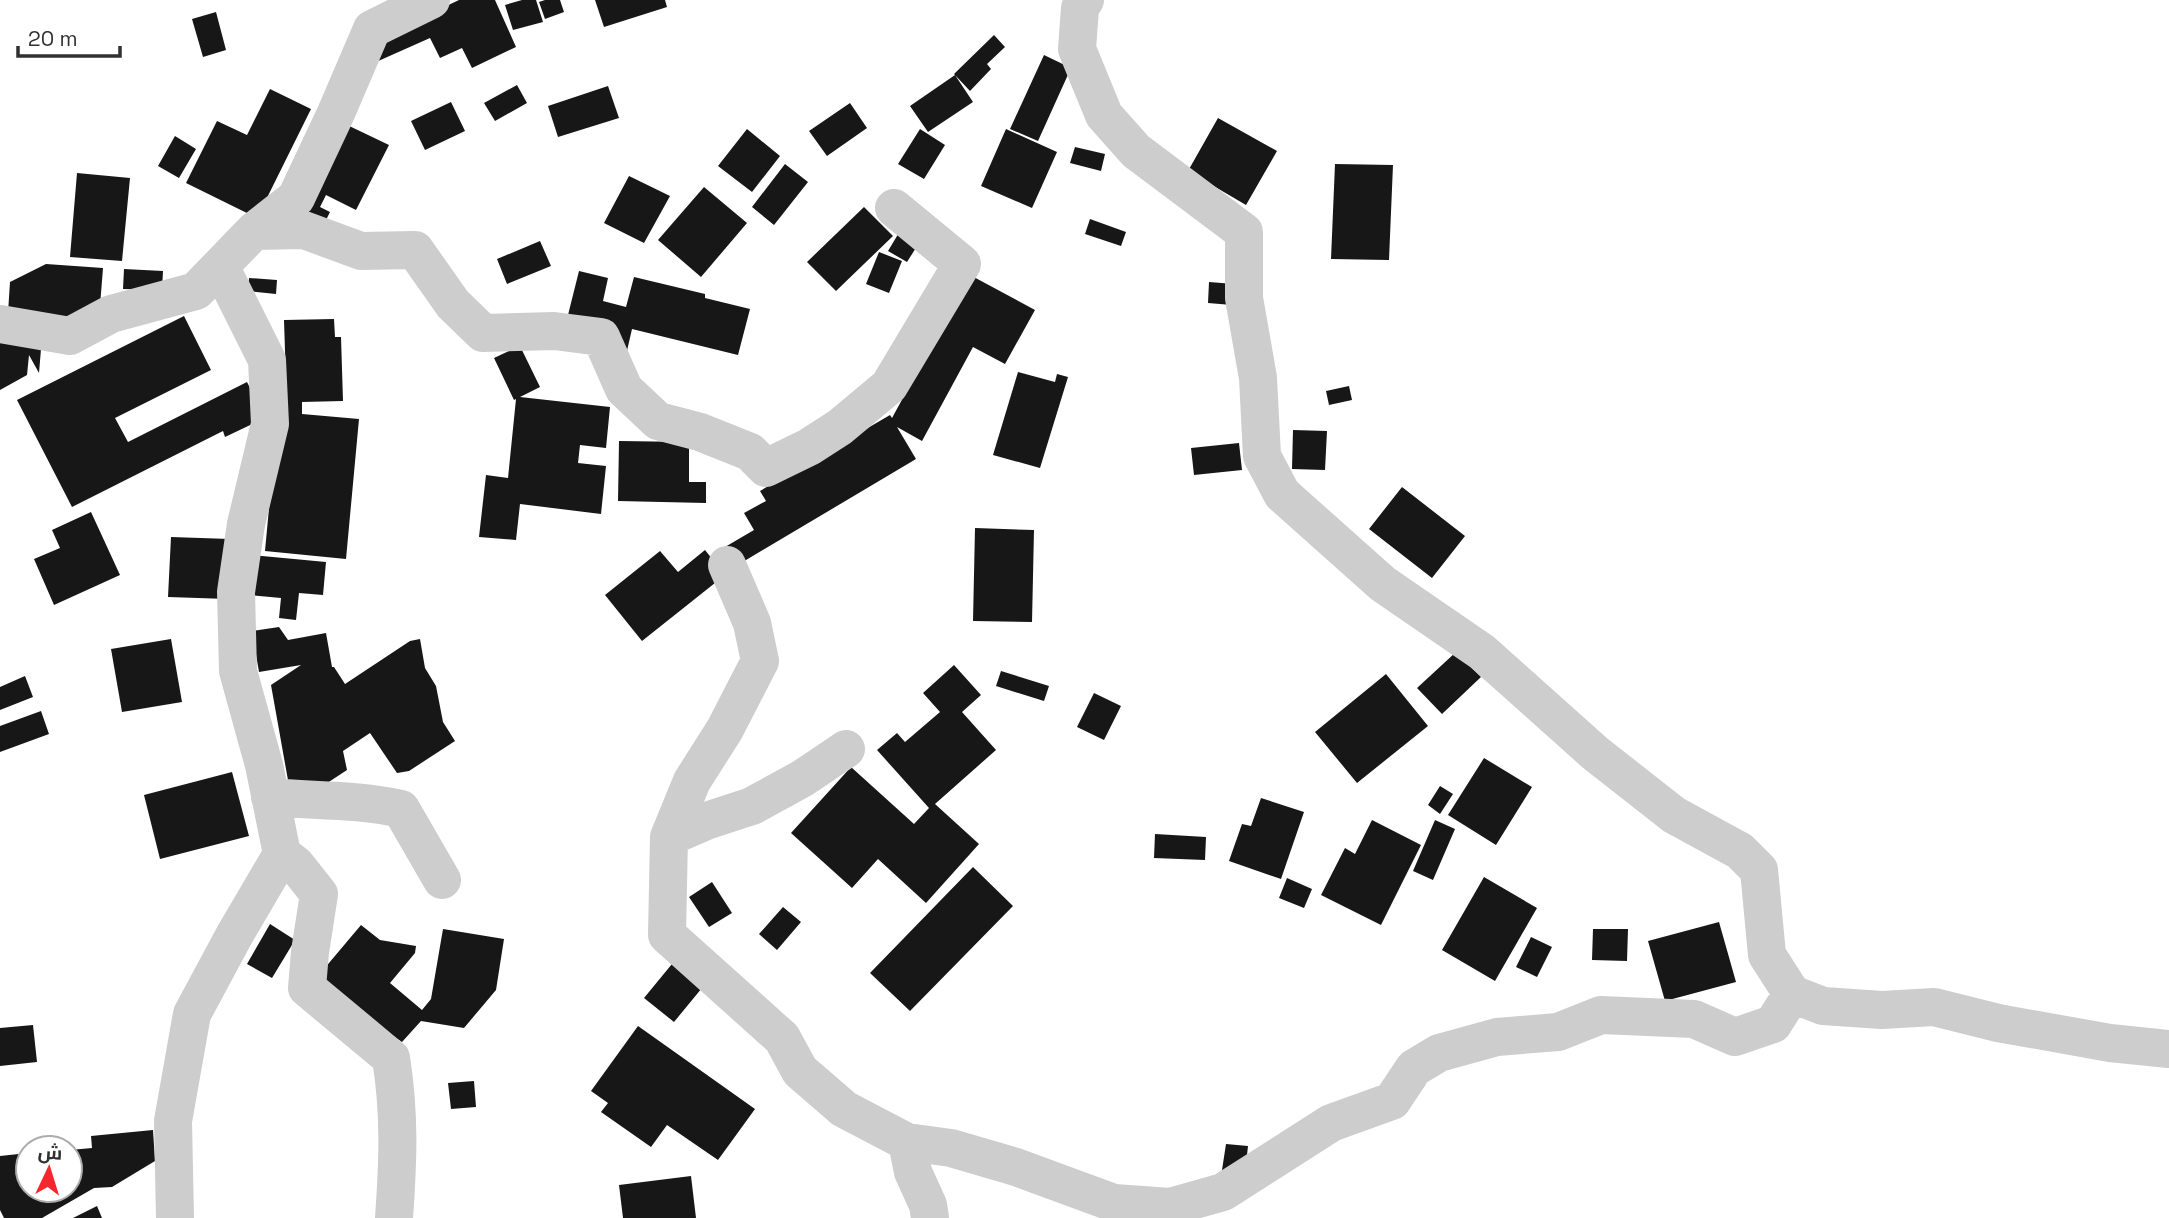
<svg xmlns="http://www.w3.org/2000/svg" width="2169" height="1218" viewBox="0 0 2169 1218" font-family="'Space Grotesk',Cairo,sans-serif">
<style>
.building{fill:#171717}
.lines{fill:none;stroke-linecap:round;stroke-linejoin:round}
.minor{stroke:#cdcdcd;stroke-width:38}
</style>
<rect width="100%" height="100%" fill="#fff"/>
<path class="building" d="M459 0H495L516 47 472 68 462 48 440 58 430 38 376 62 359 23 438 10Z
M522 0H536L543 22 513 30 505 5Z
M545 0H560L564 12 545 19 539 2Z
M595 0H665L667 7 604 27Z
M216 12 226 50 203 57 192 19Z
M994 35 1005 47 987 64 991 69 970 91 954 74Z
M1044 55 1071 68 1038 141 1010 129Z
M955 75 973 102 928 132 910 106Z
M517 85 527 103 495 121 484 103Z
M608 86 619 118 558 137 548 106Z
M270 89 311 109 257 218 186 183 217 121 247 135Z
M451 102 465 131 425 150 411 121Z
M850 103 867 128 827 156 809 131Z
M1218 118 1277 151 1246 205 1188 171Z
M343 123 389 145 356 210 326 195 320 207 330 212 322 228 297 215Z
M747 129 780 156 752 192 718 166Z
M920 129 945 145 924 179 898 164Z
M1006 129 1057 152 1032 208 981 186Z
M175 136 196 149 179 178 158 166Z
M1075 147 1105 154 1101 171 1070 163Z
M785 164 808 182 774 225 752 207Z
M1335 164 1393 165 1389 260 1331 259Z
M77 173 130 178 122 261 70 257Z
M629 176 670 196 644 243 604 223Z
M704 187 747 223 701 277 658 240Z
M864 207 893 236 836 291 807 262Z
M1090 219 1126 232 1121 246 1085 234Z
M900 231 919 243 907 262 888 251Z
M540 241 551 266 507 284 497 259Z
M879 252 902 261 889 293 866 284Z
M46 264 103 268 100 306 42 337 39 373 29 355 27 375 0 390V312L8 313 10 282Z
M124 269 163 271 162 290 123 289Z
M579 271 608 278 603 301 626 307 634 277 705 294V298L750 309 738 355 632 329 626 355 562 339Z
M970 275 1035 310 1005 364 973 347 922 441 897 427 916 459 736 566 725 547 754 530 744 513 766 501 760 491 890 415 892 418Z
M249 278 277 280 276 294 248 291Z
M1209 282 1234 284 1232 305 1208 303Z
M184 316 211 370 115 418 128 442 247 382 265 418 225 437 223 431 72 507 17 400Z
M334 319 335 337H341L343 401 302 402V414L359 419 346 559 265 551 278 412H287L284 320Z
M520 346 540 387 520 397 610 407 606 448 580 445 578 463 606 466 601 514 520 504 516 540 479 537 486 475 508 478 516 399 514 400 494 358Z
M1018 372 1055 382 1057 374 1068 377 1040 468 993 455Z
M1349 386 1352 400 1329 405 1326 391Z
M1293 430 1327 431 1325 470 1292 469Z
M619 441 689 442V482H706V503L618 501Z
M1239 443 1242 470 1194 475 1191 448Z
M1402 487 1465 536 1432 578 1369 529Z
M91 512 120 575 54 605 34 559 60 548 52 530Z
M975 528 1034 530 1032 622 973 621Z
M171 537 230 539 228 599 168 597Z
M705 550 725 575 642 641 605 595 660 551 678 572Z
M251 555 326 562 323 595 299 593 296 620 279 618 281 598 248 595Z
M279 627 288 640 326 633 332 667H334L345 684 410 641 420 639 425 668 436 686 443 722 455 741 409 771 397 773 370 733 343 751 347 770 312 793 291 797 271 685 301 665 259 672 252 631Z
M171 639 182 702 122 712 111 649Z
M1456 652 1481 677 1442 714 1417 688Z
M954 665 981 695 962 712 996 750 935 804 979 844 926 903 878 859 852 888 791 833 851 767 914 824 929 808 877 750 897 733 905 742 940 712 923 693Z
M1001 671 1049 686 1044 701 996 686Z
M1386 674 1428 726 1357 783 1315 732Z
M25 676 33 697 0 710V687Z
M1094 693 1121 706 1104 740 1077 727Z
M41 711 49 734 0 752V726Z
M1484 758 1532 787 1496 845 1448 815Z
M232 772 249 836 160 859 144 795Z
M1440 786 1453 794 1440 814 1428 805Z
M1261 798 1304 812 1281 879 1229 861 1242 824 1251 826Z
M1372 820 1421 845 1381 925 1321 895 1345 848 1355 854Z
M1435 820 1455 829 1433 880 1413 871Z
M1155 834 1206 837 1205 860 1154 858Z
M973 867 1013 906 910 1011 870 973Z
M1484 877 1537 908 1495 981 1442 950Z
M1287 878 1312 889 1304 908 1279 898Z
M712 882 732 913 709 927 689 897Z
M783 907 801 922 777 950 759 934Z
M1719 922 1736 982 1665 1001 1648 941Z
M270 924 295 940 272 978 247 964Z
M361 925 380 940 416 946 415 953 390 983 422 1010 431 999 443 929 504 939 496 990 464 1028 421 1021 402 1042 313 982Z
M1593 929H1628L1627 961 1592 960Z
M1531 937 1552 947 1537 977 1516 967Z
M681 953 711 977 674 1022 644 998Z
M33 1025 37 1062 0 1066V1028Z
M638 1026 755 1109 718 1160 667 1125 651 1147 601 1112 608 1103 591 1091Z
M474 1081 476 1107 451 1109 448 1083Z
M153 1130 155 1161 112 1187 94 1188 42 1218H4L0 1210V1156L28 1153V1190H70V1150L92 1148 91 1136Z
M1226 1144 1248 1146 1245 1173 1222 1170Z
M691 1176 696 1218H623L619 1185Z
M97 1206 102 1218H73Z"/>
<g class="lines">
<path class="minor" d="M1085 0 1080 8 1077 49 1104 115 1136 151 1244 232V298L1258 378 1262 456 1282 494 1383 584 1482 652 1595 753 1674 815 1740 851 1759 870 1767 955 1792 994 1823 1006 1882 1010 1934 1007 1998 1023 2110 1043 2169 1049
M254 231 296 198 336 113 372 29 431 0
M0 324 70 336 111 314 196 291 254 231 304 230 361 251 415 250 453 304 483 333 554 331 601 337 624 389 658 421 700 432 750 452 766 468 809 447 840 427 889 386 962 264 894 208
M727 565 752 623 760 661 725 729 692 781 669 837 667 935 782 1038 800 1071 844 1109 907 1142 951 1148 1016 1167 1114 1203 1170 1207 1223 1192 1331 1123 1392 1101 1414 1068 1439 1053 1497 1037 1558 1032 1601 1015 1694 1019 1735 1037 1773 1024 1792 994
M270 797C314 801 358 799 401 809L442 880
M669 837 706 821 752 806 803 778 846 749
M282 854 296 865 319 894 310 952 307 988 391 1058C400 1115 398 1161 394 1218
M907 1142 913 1172 928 1205 930 1218
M175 1218 173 1121 192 1014 235 934 282 854 264 765 238 671 236 592 246 524 270 424 267 360 220 266"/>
</g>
<g transform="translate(49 1169) rotate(4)"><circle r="33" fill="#ffffff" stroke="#acacac" stroke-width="2"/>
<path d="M0-5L12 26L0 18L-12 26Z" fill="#f3272d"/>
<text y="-10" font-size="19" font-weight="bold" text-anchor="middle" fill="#303030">ش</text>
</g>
<path d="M18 46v10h102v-10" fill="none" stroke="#303030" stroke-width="3.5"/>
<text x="28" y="46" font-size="21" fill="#303030" stroke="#ffffff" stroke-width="5" paint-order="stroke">20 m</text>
</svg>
